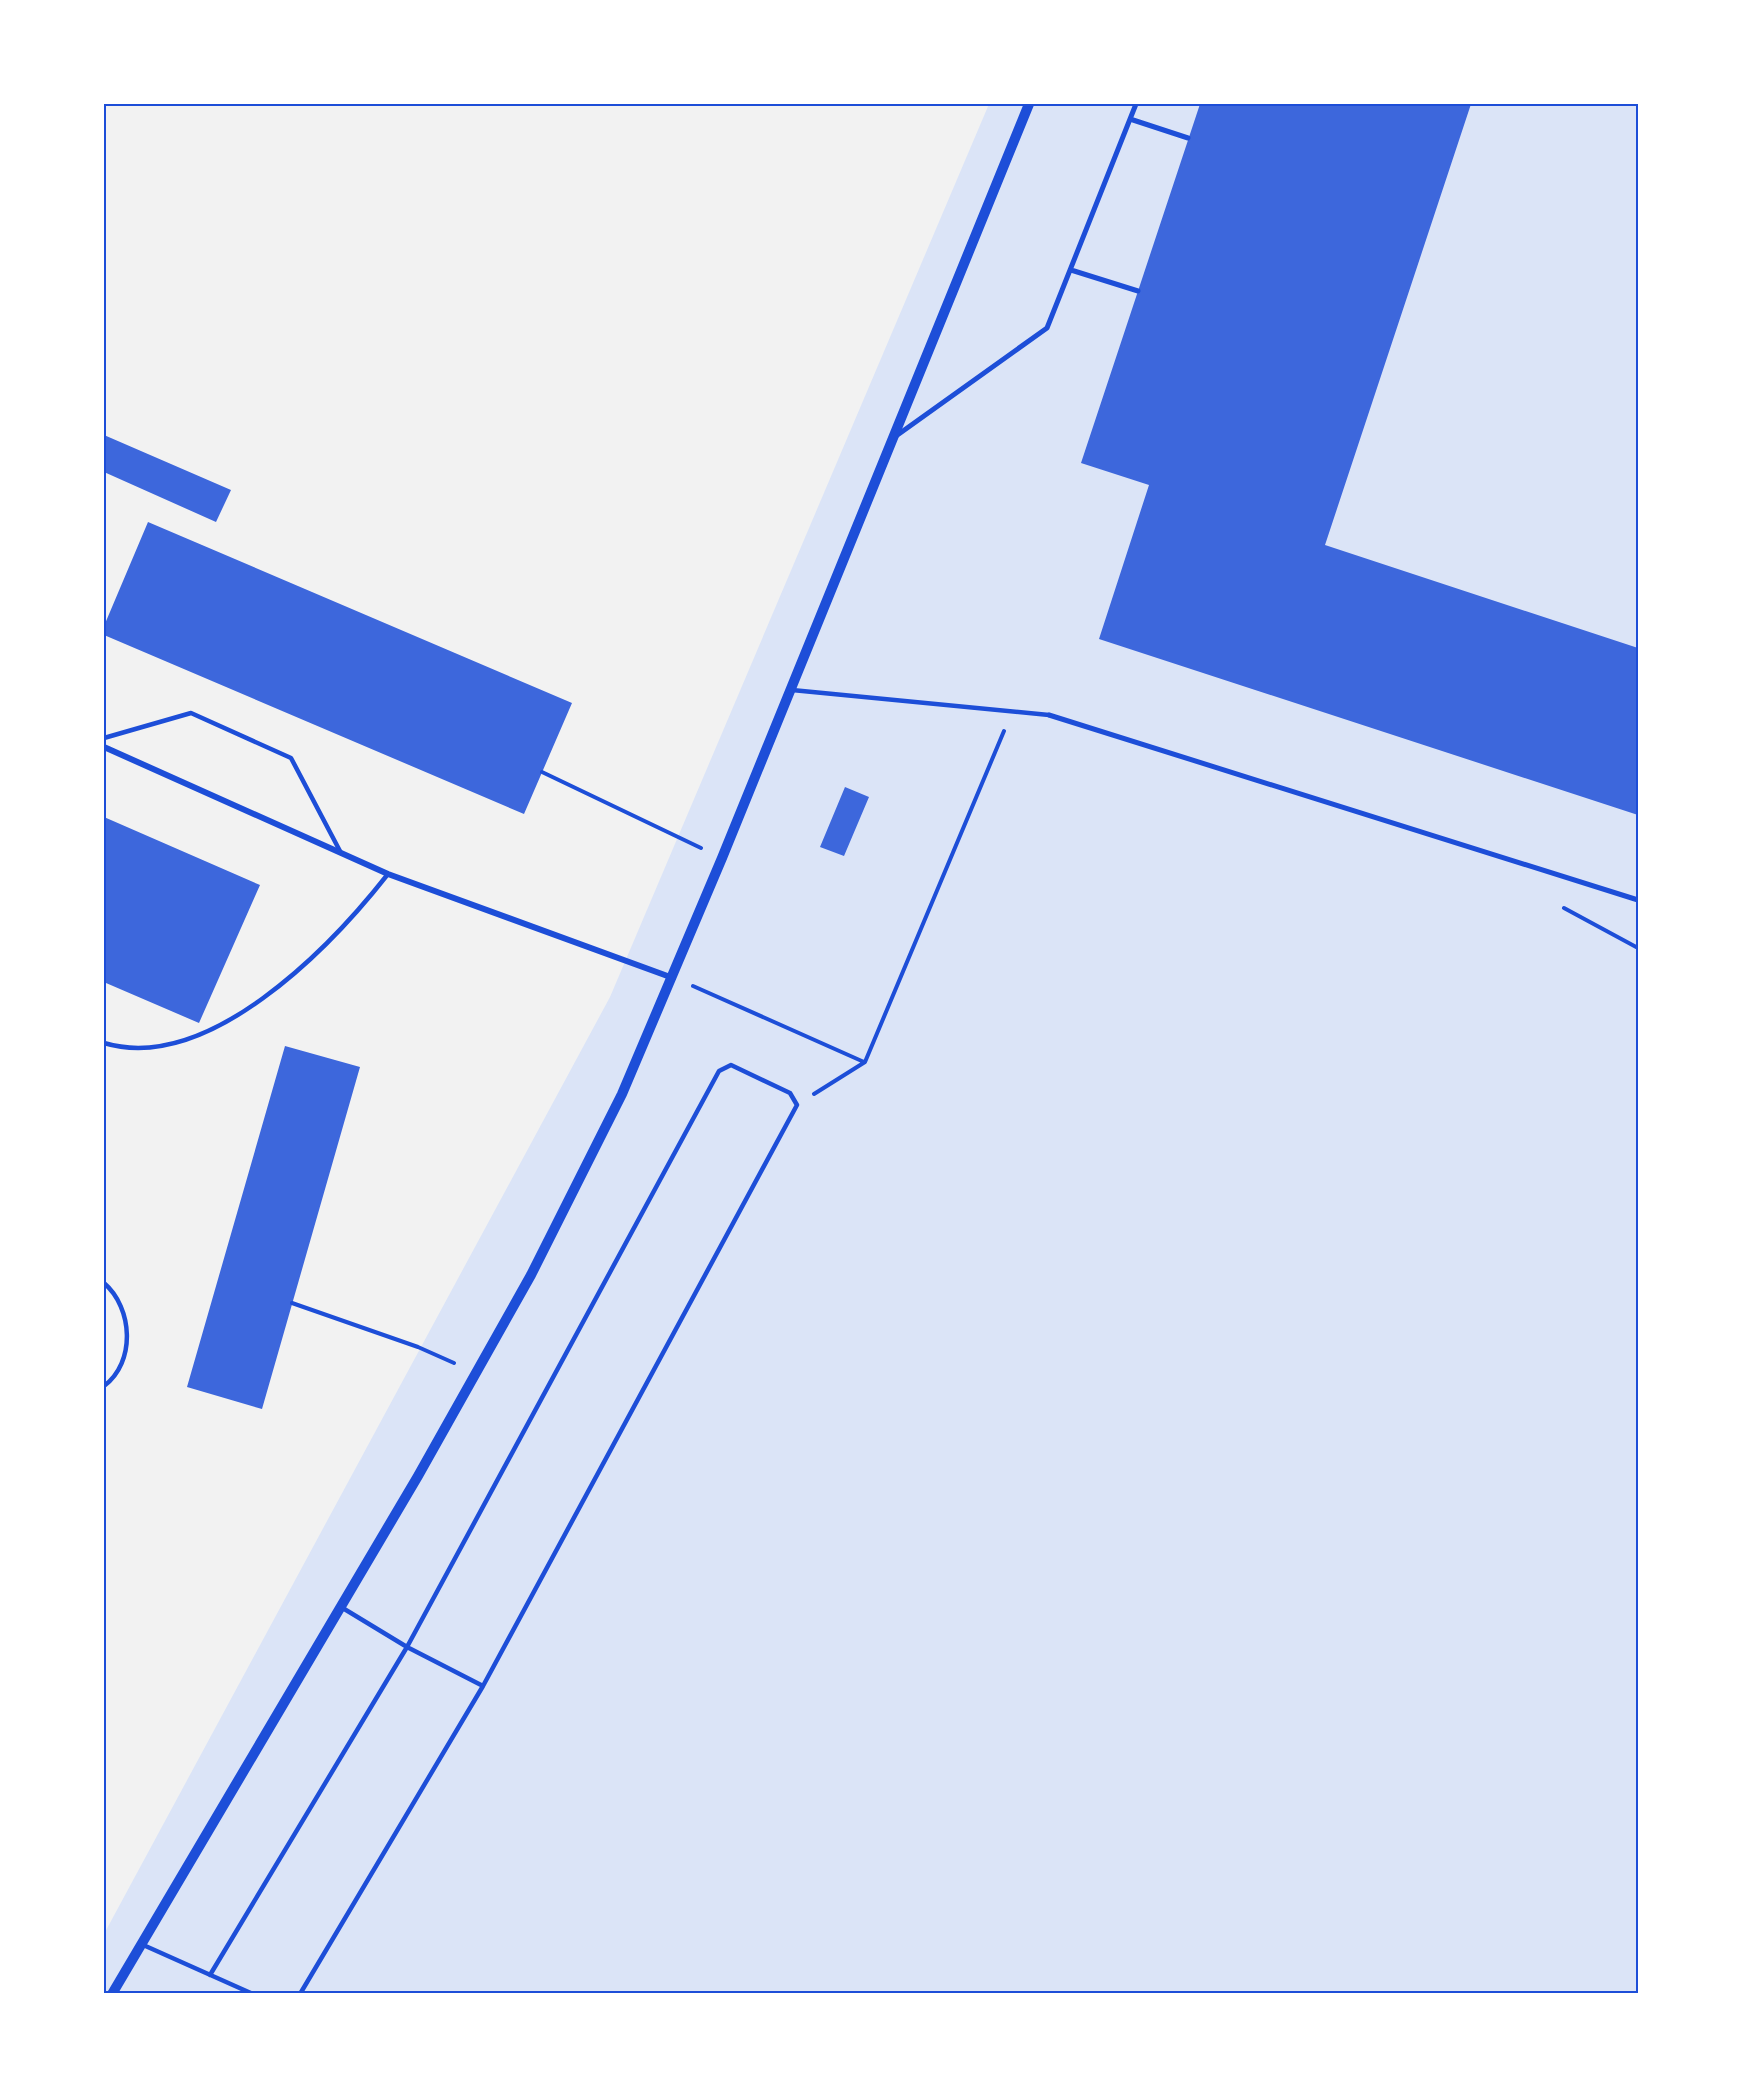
<svg xmlns="http://www.w3.org/2000/svg" width="1742" height="2097" viewBox="0 0 1742 2097" font-family="'Open Sans',sans-serif">
<style>
.green{fill:#dbe4f7}
.building{fill:#3d67dc}
.lines{fill:none;stroke-linecap:round;stroke-linejoin:round}
.path{stroke:#1d4ed8;stroke-width:4}
.service{stroke:#1d4ed8;stroke-width:4.5}
.pedestrian{stroke:#1d4ed8;stroke-width:5}
.minor{stroke:#1d4ed8;stroke-width:6}
.tertiary{stroke:#1d4ed8;stroke-width:10}
.neatline{fill:none;stroke:#1d4ed8;stroke-width:2}
</style>
<rect width="100%" height="100%" fill="#f2f2f2"/>
<path class="green" d="M989 104H1638V1993L104 1994V1934L610 997Z"/>
<path class="building" d="M1200 104H1471L1325 545 1638 648V815L1099 639 1149 485 1081 463Z
M104 435 231 490 216 522 104 472Z
M148 522 572 703 524 814 104 635V626Z
M845 787 869 797 844 856 820 847Z
M104 817 260 885 199 1023 106 983 104 989Z
M285 1046 360 1067 262 1409 187 1387Z"/>
<g class="lines">
<path class="path" d="M542 772 701 848
M1564 908 1638 948
M693 986 864 1062
M814 1094 865 1062 1004 731
M292 1303 418 1347 454 1363"/>
<path class="service" d="M792 690 1049 715
M104 738 191 713 291 758 341 853
M104 1043C208 1074 329 949 388 874
M104 1283C133 1308 136 1362 104 1386
M341 1607 407 1647 483 1686
M141 1944 253 1994
M210 1975 407 1647 719 1071 731 1065 790 1093 797 1105 483 1686 300 1994"/>
<path class="pedestrian" d="M1130 119 1188 138
M1071 270 1138 291
M896 436 1047 328 1136 104
M1049 715 1638 900"/>
<path class="minor" d="M104 747 388 874 673 978"/>
<path class="tertiary" d="M112 1994 418 1476 531 1275 622 1094 722 858 1029 104"/>
</g>
<rect width="1742" height="2097" fill="none" stroke="#ffffff" stroke-width="210"/>
<rect x="105" y="105" width="1532" height="1887" class="neatline"/>
</svg>
